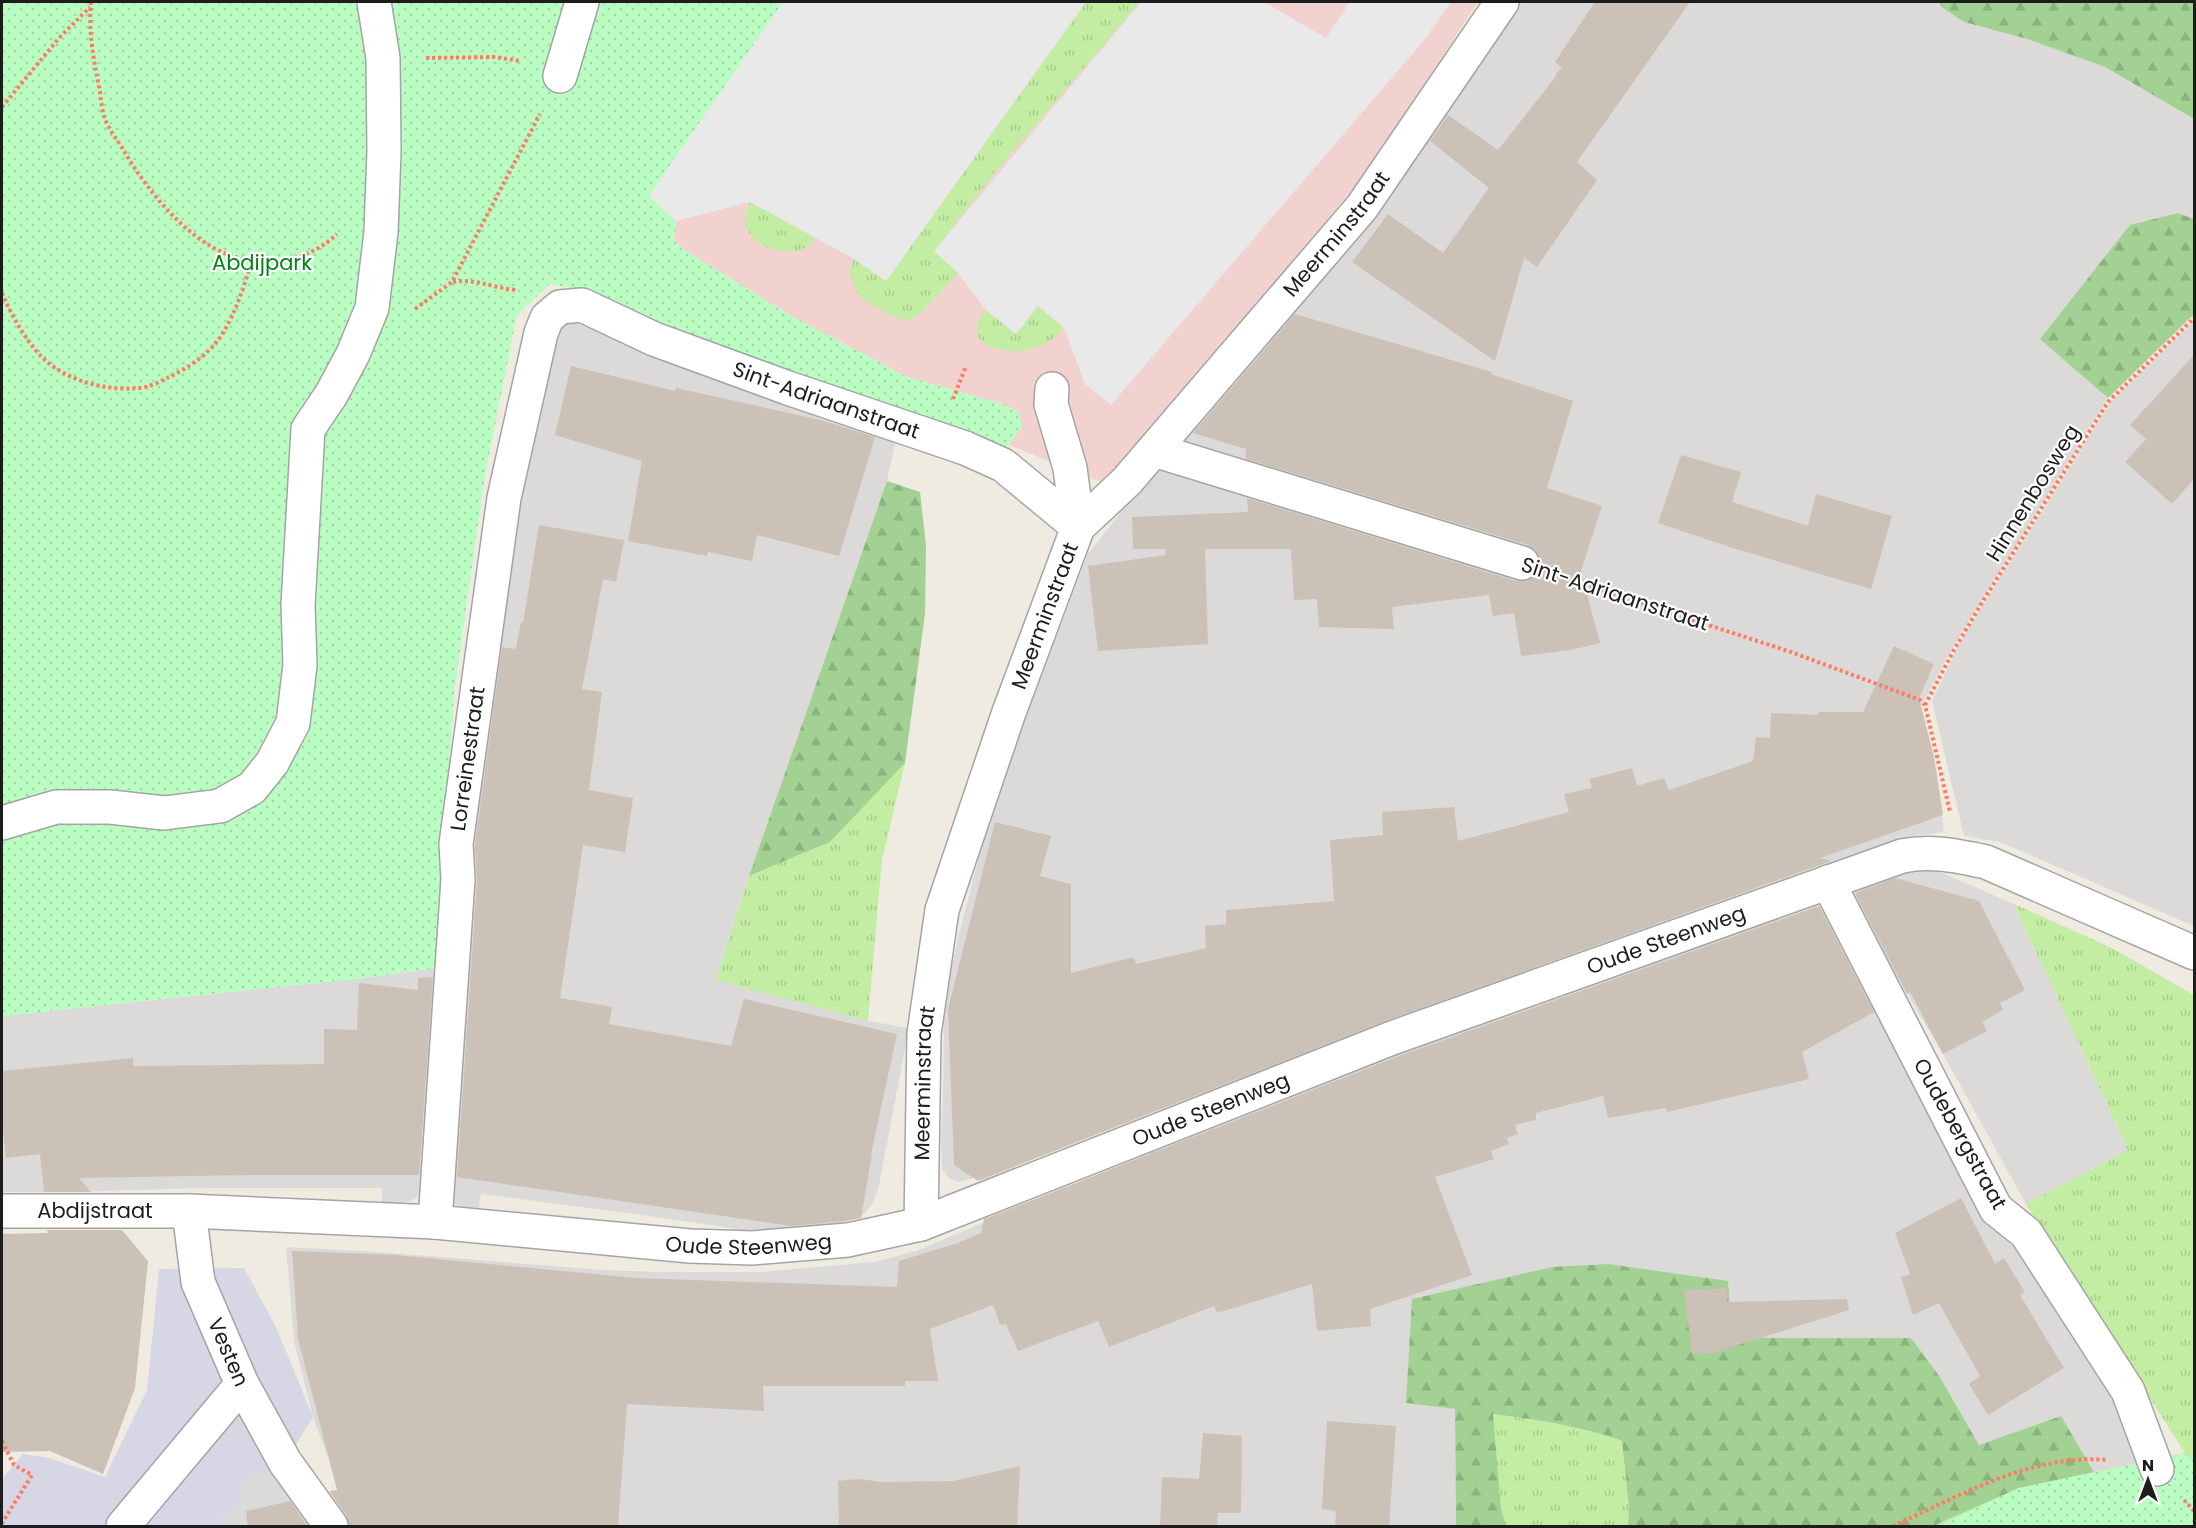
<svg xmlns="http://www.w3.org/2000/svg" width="2196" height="1528" viewBox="0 0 2196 1528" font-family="Poppins,sans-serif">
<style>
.residential{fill:#dbdad9}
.commercial{fill:#f1d2cf}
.grass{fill:url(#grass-tufts)}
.forest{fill:url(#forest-firs)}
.park{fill:url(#park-dots)}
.parking{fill:#e9e9e9}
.plaza{fill:#d7d6e5}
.building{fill:#cbc1b7}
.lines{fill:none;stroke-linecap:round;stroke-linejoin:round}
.minor-casing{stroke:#a4a4a4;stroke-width:36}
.path{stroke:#ff7b62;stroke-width:4;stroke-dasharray:3 3;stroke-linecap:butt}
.minor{stroke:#fff;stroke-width:33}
.labels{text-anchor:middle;stroke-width:4.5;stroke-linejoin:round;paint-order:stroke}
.street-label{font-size:21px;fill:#1d1d1d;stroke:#fff}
.park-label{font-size:21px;fill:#048215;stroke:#fff}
</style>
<defs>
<pattern id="grass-tufts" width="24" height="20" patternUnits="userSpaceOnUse" patternTransform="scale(1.5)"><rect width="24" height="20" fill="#c3eda3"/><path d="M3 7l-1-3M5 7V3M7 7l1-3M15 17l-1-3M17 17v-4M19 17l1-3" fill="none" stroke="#a7cb8c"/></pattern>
<pattern id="forest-firs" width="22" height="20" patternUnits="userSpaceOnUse" patternTransform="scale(1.5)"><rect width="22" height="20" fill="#a2d193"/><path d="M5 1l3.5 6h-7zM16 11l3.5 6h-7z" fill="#8bb37e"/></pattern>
<pattern id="park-dots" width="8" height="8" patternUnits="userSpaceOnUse" patternTransform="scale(1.5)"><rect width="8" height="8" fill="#bafdc3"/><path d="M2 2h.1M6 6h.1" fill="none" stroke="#9fd8a7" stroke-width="1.8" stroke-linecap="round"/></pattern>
</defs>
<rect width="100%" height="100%" fill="#efebe1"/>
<path class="residential" d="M1522 2H1939L1940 6 1964 22 2027 39 2105 67 2194 119V219L2178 213 2040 338 2108 398 1957 640 1921 706 1934 757 1944 832 1905 837 1872 851 1399 1021 967 1180 958 1182 950 1179 942 1169 941 1137 943 1099 944 1001 959 934 993 804 1088 554 1139 489 1378 212Z
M560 316 655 356 897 434 887 481 749 876 717 980 868 1021 909 1028 878 1190 872 1204 864 1214 849 1221 818 1228 757 1232 628 1213 481 1194 479 1208 456 1205 450 1201 463 946 488 648Z
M2194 321V926L2000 842 1964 836 1932 701 1960 642 2111 402Z
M1935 870 2014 904 2128 1150 2026 1204 1943 1054 1854 904 1856 888 1902 874Z
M1815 902 1828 914 1974 1186 2153 1460 2094 1472 2061 1416 1979 1445 1940 1377 1911 1338 1406 1403 1455 1409 1456 1526H360L340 1490 313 1417 294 1341 286 1247 379 1252 602 1270 661 1272H761L874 1262 916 1251 1218 1124 1214 1117Z
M435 968 438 976 423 1177 420 1192 416 1198 408 1202H382V1188H208L66 1192H2V1016L373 977Z
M259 1472 277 1475 316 1526H218L242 1496 241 1485Z"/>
<path class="commercial" d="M783 2H1478L1372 165 1130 460 1115 482 1098 481 1009 445 1022 425 1002 404 907 377 788 314 681 248 674 239 676 221Z"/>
<path class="grass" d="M1086 2H1140L997 170 934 251 958 273 919 315 908 321 894 317 860 298 849 274 854 259 886 281Z
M750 202 815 237C802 265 745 249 745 220 745 215 748 207 750 202Z
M1038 305 1064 328C1057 336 1048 343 1038 347 1010 357 955 348 986 310L1016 334Z
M905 763 882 860 868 1021 716 980 749 876 830 842Z
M2014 904 2110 947 2194 995V1526H1933L2019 1488 2185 1453 2026 1204 2128 1150Z
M1492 1414C1536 1420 1580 1426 1622 1441L1629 1508 1628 1526H1506L1501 1508Z"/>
<path class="forest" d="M1939 2H2194V119L2105 67 2027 39 1964 22 1940 6Z
M2178 213 2194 219V314L2108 398 2040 339 2130 225Z
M887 481 920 492 926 545 925 614 905 763 830 842 749 876Z
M1608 1264 1728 1281 1732 1338H1911L1940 1377 1979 1445 2061 1416 2094 1472 2019 1488 1933 1526H1628L1629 1508 1622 1441C1580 1426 1537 1420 1493 1414L1501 1508 1506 1526H1456L1455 1409 1406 1403 1412 1299 1552 1267Z"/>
<path class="park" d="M2 2H783L649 196 676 221 674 239 681 248 788 314 907 377 1002 404 1018 411 1022 425 1009 445 1000 449 707 342 587 291 550 284 517 315 485 475 454 695 435 968 373 977 2 1016Z
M2185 1454 2194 1462V1526H1938L2019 1488Z"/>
<path class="parking" d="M783 2H1086L886 281 854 259 750 202 676 221 649 196Z
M1141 2H1264L1326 38 1350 2H1451L1425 39 1111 405 1085 384 1064 328 1038 306 1016 334 986 310 958 273 934 251Z"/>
<path class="plaza" d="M244 1268 276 1327 313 1417 277 1475 259 1472 241 1485 242 1496 218 1526H2V1479L23 1454 49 1458 105 1477 147 1390 159 1269Z"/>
<path class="building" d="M1595 2H1690L1577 162 1597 180 1537 267 1524 258 1495 361 1352 262 1388 214 1443 253 1489 188 1430 141 1448 115 1498 150 1557 75 1556 74 1562 67 1555 62Z
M1295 314 1492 372 1491 374 1573 401 1547 488 1602 506 1581 571 1600 643 1571 650 1521 656 1514 613 1493 616 1489 595 1392 607 1394 629 1319 627 1317 599 1294 600 1291 549H1205L1208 644 1098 651 1088 566 1166 555 1165 549H1133L1132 517 1248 512 1247 498 1516 581H1527L1535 576 1540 569V558L1535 550 1528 545 1246 459V449L1193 433Z
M2194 355V479L2172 504 2125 462 2146 439 2130 425Z
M571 366 675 391 676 388 758 406 824 421 875 437 839 556 757 535 752 561 708 552 707 556 628 541 642 461 555 435Z
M1681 455 1741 472 1732 502 1808 526 1816 494 1892 516 1871 589 1736 549 1658 523Z
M539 525 624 540 616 582 603 579 582 689 602 692 589 790 633 798 625 852 583 845 560 998 612 1007 609 1024 731 1046 744 999 897 1034 871 1154H872L861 1218 845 1221 791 1226 457 1177 477 880 475 845 502 647 516 649 521 622 523 623Z
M1894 646 1934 664 1919 698 1934 757 1943 815 1820 858 1831 861 1385 1021 978 1181 954 1165 948 1009 995 822 1051 836 1040 876 1071 884V973L1134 957 1136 964 1206 948 1205 926 1226 924V910L1334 901 1330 840 1383 835 1382 812 1454 807 1458 841 1569 812 1564 794 1592 788 1589 779 1632 768 1637 786 1664 778 1669 790 1753 761 1756 737 1770 738 1771 713 1818 715V712H1863Z
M1895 878 1979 901 2025 990 2000 1003 2003 1010 1982 1022 1987 1031 1943 1054 1910 992 1907 994 1855 893Z
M1819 906 1874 1012 1802 1052 1809 1079 1667 1112 1666 1108 1608 1118 1603 1096 1536 1113V1120L1515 1125 1518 1134 1507 1138 1509 1144 1491 1151 1494 1159 1435 1177 1472 1275 1370 1309 1371 1326 1317 1331 1312 1284 1217 1313 1214 1306 1109 1347 1098 1321 1018 1351 1006 1324 1000 1325 993 1305 930 1329 938 1381H905V1386H763L764 1411 627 1404 618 1527H349L346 1515 329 1491 337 1490 298 1339 292 1251 396 1255 636 1278 897 1287 899 1261 958 1243 981 1233 984 1219 1399 1056Z
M433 977 419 1175H251L79 1178 91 1192H44L40 1154 6 1158 2 1120V1071L133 1058V1066L324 1064V1029L357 1030 359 983 418 990V978Z
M1961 1198 1995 1264 2004 1258 2025 1292 2020 1295 2064 1368 1988 1415 1969 1384 1980 1376 1939 1303 1913 1315 1901 1277 1910 1274 1895 1233Z
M47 1230H122L148 1261 135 1388 103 1474 50 1451 2 1452V1234L48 1233Z
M1727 1288V1302L1847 1299 1849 1310 1713 1353 1692 1354 1684 1290Z
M1327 1421 1396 1426 1389 1527H1335L1336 1511 1322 1509Z
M1203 1433 1242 1436 1241 1513H1218L1217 1527H1160L1162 1477 1199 1479Z
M1020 1466 1017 1527H839L838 1481 858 1479 883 1482 953 1481Z
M290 1501 308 1527H248L246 1511Z"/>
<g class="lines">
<g class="minor-casing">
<g id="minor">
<path d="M560 76 582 2"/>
<path d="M1052 389 1051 404 1070 468 1078 527"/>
<path d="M1154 450 1522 563"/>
<path d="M2 823 56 807H110L164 813 220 806 252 788 272 763 293 723 300 665 298 605 308 429 331 395 353 354 372 308 381 232 384 151 383 58 374 2"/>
<path d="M1828 882 1996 1209 2026 1233 2128 1391 2157 1469"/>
<path id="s1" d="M2 1211H189L435 1222 690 1246 752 1248 848 1240 921 1224 1392 1038 1902 856C1931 850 1958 856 1986 862L2194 953"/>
<path id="s2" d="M189 1211 198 1282 242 1384 285 1462 331 1526"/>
<path id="s3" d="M435 1222 458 879 456 844 504 498 541 333 547 318 560 307 582 305 654 339 788 388 965 448 1003 465 1078 527"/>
<path id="s4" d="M921 1224 924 1034 942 910 1008 715 1078 527 1127 481 1362 207 1502 2"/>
<path d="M123 1526 242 1384"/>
</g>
</g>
<path class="path" d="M91 2C88 32 94 62 100 92 101 101 102 111 105 119 109 130 118 141 124 151 147 190 184 236 226 254 242 261 263 261 280 260 303 257 320 250 337 234
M426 58 495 57 520 61
M2 107 59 38 90 7
M453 282C476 278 492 288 516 290
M2 293C11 314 22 334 37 352 62 381 109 393 146 387 153 385 161 381 167 378 187 369 209 354 221 336 236 313 244 286 252 260
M415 309 452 282 540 114
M953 399 966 366
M1561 577 1791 652 1920 700 1925 705 1950 812
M1925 705 1955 648 1983 601 2108 402 2194 318
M2 1441 14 1465 32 1475 2 1523
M2184 1500 2194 1511
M1893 1526C1960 1496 2032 1453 2108 1460"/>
<use href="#minor" class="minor"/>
</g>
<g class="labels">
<g class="street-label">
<text dy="7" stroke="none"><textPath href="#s4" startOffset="1113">Meerminstraat</textPath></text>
<text dy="7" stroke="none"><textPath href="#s3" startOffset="1215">Sint-Adriaanstraat</textPath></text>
<text transform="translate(2033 493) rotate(-58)" y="7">Hinnenbosweg</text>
<text transform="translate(1615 594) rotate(18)" y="7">Sint-Adriaanstraat</text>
<text dy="7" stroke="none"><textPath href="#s4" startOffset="627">Meerminstraat</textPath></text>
<text dy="7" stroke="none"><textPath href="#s3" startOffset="465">Lorreinestraat</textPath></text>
<text dy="7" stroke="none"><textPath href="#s1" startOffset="1720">Oude Steenweg</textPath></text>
<text dy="7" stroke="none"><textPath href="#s4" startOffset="141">Meerminstraat</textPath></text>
<text dy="7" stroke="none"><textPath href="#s1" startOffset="1234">Oude Steenweg</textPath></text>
<text transform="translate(1960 1134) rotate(61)" y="7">Oudebergstraat</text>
<text dy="7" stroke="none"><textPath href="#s1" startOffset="93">Abdijstraat</textPath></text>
<text dy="7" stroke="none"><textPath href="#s1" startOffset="748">Oude Steenweg</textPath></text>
<text dy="7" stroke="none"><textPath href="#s2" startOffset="148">Vesten</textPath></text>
</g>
<g class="park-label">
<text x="262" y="270">Abdijpark</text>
</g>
</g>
<rect width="2196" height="1528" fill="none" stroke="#1d1d1d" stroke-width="6"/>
<g transform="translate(2148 1480)" stroke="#ffffff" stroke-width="4.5" paint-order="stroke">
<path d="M0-4.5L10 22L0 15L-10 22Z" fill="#1d1d1d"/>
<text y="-9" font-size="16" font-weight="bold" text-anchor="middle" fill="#1d1d1d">N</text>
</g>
</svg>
